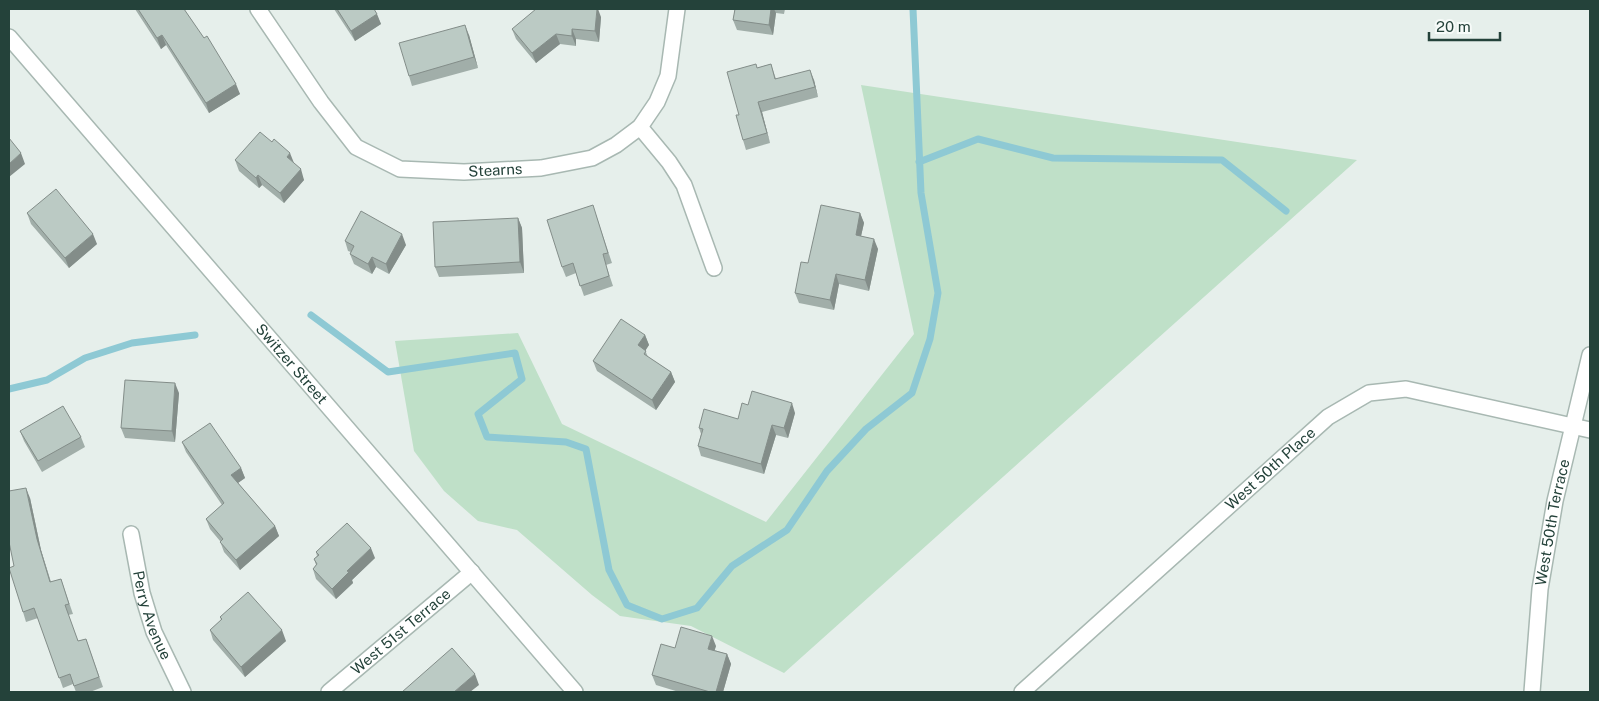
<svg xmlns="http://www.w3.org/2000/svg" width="1599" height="701" viewBox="0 0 1599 701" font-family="'Public Sans',sans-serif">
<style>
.green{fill:#bfe0c8}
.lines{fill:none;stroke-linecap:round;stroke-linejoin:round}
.stream{stroke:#8ec9d4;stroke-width:7}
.minor-casing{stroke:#a8b8b2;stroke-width:18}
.minor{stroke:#fff;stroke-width:15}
.wall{fill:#a1aea9}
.shaded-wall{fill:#838d89}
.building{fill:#bbcac4;stroke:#838d89}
.labels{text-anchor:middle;stroke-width:4.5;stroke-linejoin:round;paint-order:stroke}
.street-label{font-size:15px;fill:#24423a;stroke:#f7fbf9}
</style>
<rect width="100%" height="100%" fill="#e6efeb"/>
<path class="green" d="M861 85 1357 160 784 673 691 626 620 616 592 595 517 530 478 521 444 491 414 451 395 341 518 333 562 424 766 522 914 334Z"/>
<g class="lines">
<path class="stream" d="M919 162 978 139 1053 158 1222 160 1286 211
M311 315 388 372 515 353 522 379 478 414 487 437 566 442 586 449 609 570 627 605 662 619 697 608 732 566 787 530 827 471 866 429 912 393 930 339 938 293 921 193 913 9
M9 389 47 380 85 358 132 343 195 335"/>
<g class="minor-casing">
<g id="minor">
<path id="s1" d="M258 9 321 102 356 147 400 169 464 172 541 168 592 158 616 145 640 127 657 102 668 76 677 9"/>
<path id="s2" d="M9 37 575 692"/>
<path d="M640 127 669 162 684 185 714 268"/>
<path id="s3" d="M131 534 142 593 154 632 183 692"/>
<path id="s4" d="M329 692 472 572"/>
<path id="s5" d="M1022 692 1328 417 1369 393 1406 389 1590 430"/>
<path id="s6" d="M1532 692 1540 589 1555 501 1590 355"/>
</g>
</g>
<use href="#minor" class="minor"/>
</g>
<path class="wall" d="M135 9H184L240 94 209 113 166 45 161 49Z
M334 9H374L381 24 355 41Z
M735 9H785L784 14 776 13 773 35 737 30 733 20Z
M601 17 599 42 576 39V46L560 44 536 63 516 39 512 29Z
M469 35 478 68 412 86 409 76Z
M771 64 776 79 814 80 818 97 762 112 770 143 746 150 743 140 757 68Z
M235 160 294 163 304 180 284 203 262 185 259 188 239 171Z
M27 213 97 244 69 268 31 224Z
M860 213 864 223 861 236 878 249 869 291 839 284 834 310 799 303 795 293 808 263Z
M596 215 612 263 606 265 613 286 584 296 576 273 566 277 562 267Z
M518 218 522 228 524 273 439 277 435 267Z
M345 241 406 245 389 274 376 267 372 274 354 264 350 254 351 252 348 251Z
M645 335 649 345 645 350 648 357 671 372 675 382 656 410 597 371 593 361Z
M179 393 175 442 125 438 121 428Z
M748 405 795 413 788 438 776 435 764 474 701 456 698 446 701 434 699 428 738 419Z
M20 431 81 437 85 447 42 472 24 441Z
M182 442 241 468 245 478 238 483 275 526 279 536 240 570 224 552 220 541 210 529 206 519 222 505 186 452Z
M30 498 41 550 51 582 61 579 73 614 68 615 78 641 86 639 103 687 90 692H76L73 684 63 688 38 618 26 622 23 612 14 566Z
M316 552 375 558 352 580 353 583 336 599 316 579 313 569 316 565 314 559 317 556Z
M220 617 286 641 245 677 213 640 210 630 221 620Z
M716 646 714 650 727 654 731 664 723 692H679L656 685 652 675 675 648Z"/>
<path class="shaded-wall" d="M597 9H598L601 17 599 42 595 31Z
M771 9H774L776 13 773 35 769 25Z
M377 14 381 24 355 41 351 31Z
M465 25 469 35 478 68 474 57Z
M572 29 576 39V46L572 36Z
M556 34 560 44 536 63 532 53Z
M162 35 166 45 161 49 157 38Z
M810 70 814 80 818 97 815 87Z
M236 84 240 94 209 113 206 103Z
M758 102 762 112 770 143 767 133Z
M21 153 25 164 9 177V164Z
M290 153 294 163 287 157Z
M301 169 304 180 284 203 280 193Z
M258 175 262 185 259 188 256 178Z
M860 213 864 223 859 245 856 235Z
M518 218 522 228 524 273 520 262Z
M93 234 97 244 69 268 65 258Z
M402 234 406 245 389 274 386 264Z
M874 239 878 249 869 291 865 280Z
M372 257 376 267 372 274 368 264Z
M836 274 839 284 834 310 830 300Z
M645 335 649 345 642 356 638 345Z
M671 372 675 382 656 410 652 400Z
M175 383 179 393 175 442 172 431Z
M792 403 795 413 788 438 784 428Z
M772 425 776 435 764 474 761 464Z
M241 468 245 478 235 485 231 475Z
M26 488 30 498 41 550 54 593 37 539Z
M275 526 279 536 240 570 236 560Z
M371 548 375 558 352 580 353 583 336 599 332 589 347 571Z
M282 630 286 641 245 677 241 667Z
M712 636 716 646 712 659 708 649Z
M727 654 731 664 723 692H716Z
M475 674 479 685 470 692H454Z"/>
<path class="building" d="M138 9H184L204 38 207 36 236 84 206 103 162 35 157 38Z
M337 9H374L377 14 351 31Z
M536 9H597L595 31 572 29V36L556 34 532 53 512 29Z
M735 9H771L769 25 733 20Z
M465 25 474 57 409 76 399 43Z
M756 64 757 68 771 64 775 79 810 70 815 87 758 102 767 133 743 140 736 115H739L727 72Z
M260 132 272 142 274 139 290 153 287 157 301 169 280 193 258 175 256 178 235 160Z
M9 138 21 153 9 164Z
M56 189 93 234 65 258 27 213Z
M593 205 608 253 603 254 609 276 580 286 573 263 562 267 547 220Z
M821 205 860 213 856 235 874 239 865 280 836 274 830 300 795 293 801 262 808 263Z
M361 211 402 234 386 264 372 257 368 264 350 254 354 246 345 241Z
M518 218 520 262 435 267 433 222Z
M621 319 645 335 638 345 646 351 644 354 671 372 652 400 593 361Z
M125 380 175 383 172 431 121 428Z
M752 391 792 403 784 428 772 425 761 464 698 446 703 429 699 428 704 409 738 419 742 403 748 405Z
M63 406 81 437 38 461 20 431Z
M210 423 241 468 231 475 275 526 236 560 220 542 223 539 206 519 224 503 182 442Z
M26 488 37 539 50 582 61 579 69 604 65 605 78 641 86 639 99 677 74 686 70 674 59 678 34 608 23 612 9 568 14 566 9 542V491Z
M347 523 371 548 347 571 349 572 332 589 313 569 317 564 314 559 319 555 316 552Z
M248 592 282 630 241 667 210 630 222 619 220 617Z
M681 627 712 636 708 649 727 654 716 692H710L652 675 661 644 675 648Z
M452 648 475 674 454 692H402Z"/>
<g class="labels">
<g class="street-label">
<text dy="5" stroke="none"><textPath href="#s1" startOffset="314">Stearns</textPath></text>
<text dy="5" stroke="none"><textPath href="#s2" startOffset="432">Switzer Street</textPath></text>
<text dy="5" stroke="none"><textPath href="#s5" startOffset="334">West 50th Place</textPath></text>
<text dy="5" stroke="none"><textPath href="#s6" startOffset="171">West 50th Terrace</textPath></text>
<text dy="5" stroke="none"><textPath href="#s3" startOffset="84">Perry Avenue</textPath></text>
<text dy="5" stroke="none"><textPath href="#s4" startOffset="94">West 51st Terrace</textPath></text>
</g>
</g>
<rect width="1599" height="701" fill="none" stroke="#24423a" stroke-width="20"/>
<path d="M1429 32v8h71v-8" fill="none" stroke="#24423a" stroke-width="2.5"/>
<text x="1436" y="32" font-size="15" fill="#24423a" stroke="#f7fbf9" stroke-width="4" paint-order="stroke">20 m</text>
</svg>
